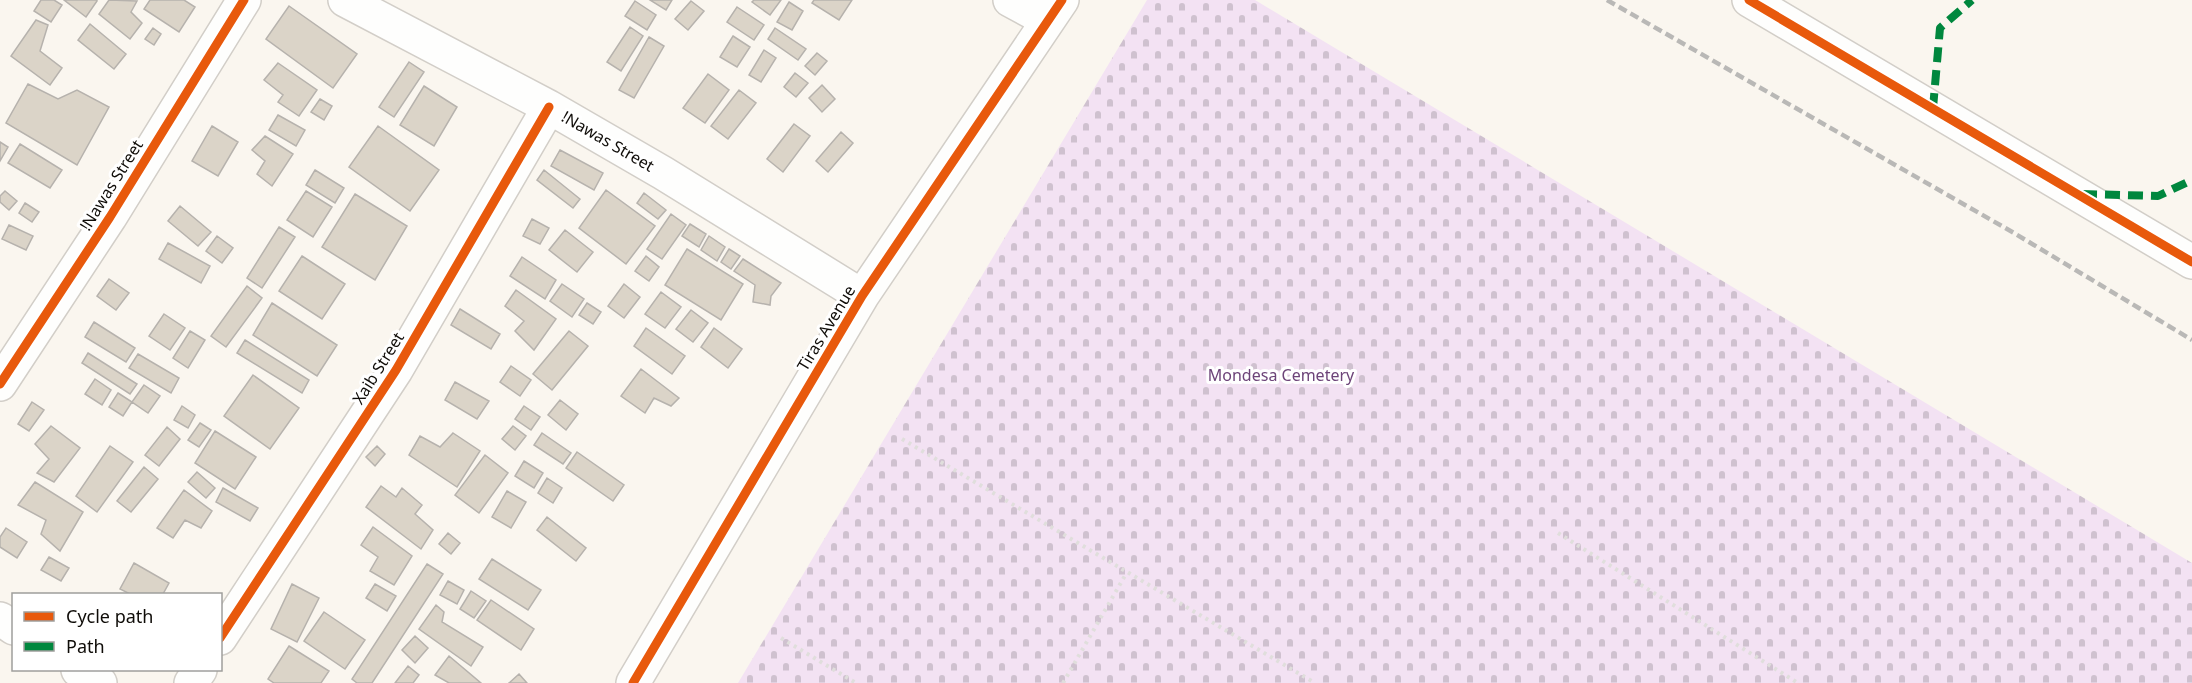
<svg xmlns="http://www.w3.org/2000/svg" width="2192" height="683" viewBox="0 0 2192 683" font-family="'Noto Sans',sans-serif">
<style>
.cemetery{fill:url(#cemetery-stones)}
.building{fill:#dbd4c8;stroke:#b6b2ad;stroke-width:1.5}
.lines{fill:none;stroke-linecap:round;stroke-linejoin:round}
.minor-casing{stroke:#d2cec8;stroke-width:36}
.path{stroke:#e0dedc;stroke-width:4;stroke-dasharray:3 4.5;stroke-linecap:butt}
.minor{stroke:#fefefd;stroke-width:33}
.rail{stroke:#b9b8b6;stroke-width:4.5;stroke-dasharray:9 4.5;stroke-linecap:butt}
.quiet{stroke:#00873e;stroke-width:8;stroke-dasharray:15 8;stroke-linecap:butt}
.cycleway-casing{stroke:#fff;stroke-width:13}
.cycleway{stroke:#e8590c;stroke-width:9}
.labels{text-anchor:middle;stroke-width:6;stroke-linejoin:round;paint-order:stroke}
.street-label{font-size:16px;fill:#0f0c08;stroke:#fff}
.park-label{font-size:16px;fill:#6d4479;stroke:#fff}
</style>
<defs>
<pattern id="cemetery-stones" width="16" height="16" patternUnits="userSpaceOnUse" patternTransform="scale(1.5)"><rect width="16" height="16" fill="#f3e2f3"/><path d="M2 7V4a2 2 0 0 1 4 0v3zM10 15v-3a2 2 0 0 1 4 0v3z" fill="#cfc1cf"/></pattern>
</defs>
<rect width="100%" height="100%" fill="#faf6ef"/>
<path class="cemetery" d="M1147 0H1255L2192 563V683H738Z"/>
<path class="building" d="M41 0H54L62 5 51 22 34 11Z
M64 0H97V1L86 17Z
M109 0 137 1 131 12 142 23 130 39 99 14Z
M150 0H184L195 7 179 32 144 9Z
M650 0H672L666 10Z
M754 0H781L770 15 752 2Z
M814 0H852L839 20 812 3Z
M635 1 656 15 647 30 625 16Z
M691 1 704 11 688 30 675 19Z
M789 2 803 11 792 30 777 22Z
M289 6 357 54 333 88 266 39Z
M737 7 764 25 754 40 727 22Z
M36 20 48 25 40 51 62 68 50 85 11 56Z
M90 24 126 54 114 69 78 40Z
M630 27 643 36 621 71 607 62Z
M153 28 161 34 154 45 145 39Z
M775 28 806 49 798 60 768 39Z
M733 36 750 47 737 67 720 57Z
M649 37 664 46 634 98 619 90Z
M764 50 776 58 761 82 749 75Z
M817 53 827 61 815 75 805 66Z
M409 62 424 72 394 117 379 107Z
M278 63 317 90 299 116 278 102 283 95 264 80Z
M795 73 808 83 796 97 784 87Z
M708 74 729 90 705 123 683 108Z
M28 84 58 99 77 90 109 107 77 165 6 123Z
M822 85 835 99 822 112 809 98Z
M424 86 457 107 434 146 400 125Z
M739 90 756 103 728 139 711 126Z
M320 99 332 106 324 120 311 112Z
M278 115 305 130 296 146 269 130Z
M794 124 810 136 783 172 767 159Z
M212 126 238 142 218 176 192 161Z
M378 126 439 170 410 211 349 167Z
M841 132 853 143 828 172 816 161Z
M265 136 293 154 272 186 257 174 265 161 252 150Z
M0 142 8 147 0 161Z
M20 144 62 170 50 188 8 163Z
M560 150 603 173 594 190 551 166Z
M315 170 344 188 335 203 306 185Z
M544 170 580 199 573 208 537 180Z
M606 190 655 226 626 264 579 228Z
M5 191 17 201 9 210 0 202V196Z
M306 191 332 207 313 237 287 220Z
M644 193 666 210 658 219 637 203Z
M355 194 407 226 375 280 322 247Z
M25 203 39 212 32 222 19 213Z
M180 206 211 232 198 246 168 221Z
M671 214 686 225 662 259 647 249Z
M532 219 549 228 540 244 523 236Z
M690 224 706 234 699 247 682 236Z
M9 225 33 236 26 250 2 239Z
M279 227 295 237 262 288 247 278Z
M565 230 593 252 577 272 549 250Z
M217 236 233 248 222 263 206 251Z
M709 236 725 247 717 261 701 250Z
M168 243 210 266 201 283 159 259Z
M687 249 743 284 721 320 665 285Z
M729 249 740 256 731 269 721 262Z
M302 256 345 284 322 319 279 291Z
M646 256 659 267 649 281 635 271Z
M522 257 556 280 545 299 510 276Z
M743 259 781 283 771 296 770 305 753 302 755 285 734 271Z
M109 279 129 293 116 310 97 296Z
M562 284 584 299 572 317 550 301Z
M624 284 640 297 624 318 608 306Z
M247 286 262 298 226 347 211 336Z
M516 290 556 319 534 350 515 331 524 321 505 306Z
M661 292 681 307 665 328 645 314Z
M272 303 337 345 317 376 253 335Z
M587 303 601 312 593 324 579 315Z
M460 309 500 334 491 349 451 325Z
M691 310 708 323 693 342 676 329Z
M164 314 185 328 170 350 149 336Z
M94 322 135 348 126 362 85 337Z
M646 328 685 356 672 374 634 346Z
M714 328 742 349 728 368 701 347Z
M190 331 205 340 188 368 173 358Z
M569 331 588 346 552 390 533 374Z
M245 340 309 380 302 393 237 353Z
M88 353 137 384 130 394 82 363Z
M138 354 179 378 171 393 129 368Z
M511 366 531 380 520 396 500 382Z
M641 369 679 398 671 406 654 398 645 413 621 396Z
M253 375 299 408 270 449 224 416Z
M95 379 111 390 102 405 85 394Z
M455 382 489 401 477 419 445 400Z
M144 385 160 396 148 413 132 402Z
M118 393 132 402 123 416 109 407Z
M560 400 578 414 566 430 548 415Z
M32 402 44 410 29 431 18 424Z
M182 406 195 415 188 428 174 420Z
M524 406 540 417 531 430 515 419Z
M200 423 211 430 199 447 188 440Z
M51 426 80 448 54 482 37 473 49 459 35 444Z
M513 426 526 436 515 450 502 439Z
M167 427 180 439 159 466 145 455Z
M215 431 256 457 235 489 195 463Z
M453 433 480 451 457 487 409 455 420 436 440 447Z
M542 433 571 453 563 464 534 445Z
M110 446 133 462 97 512 76 496Z
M377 446 385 454 375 466 366 457Z
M577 452 624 485 613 501 566 468Z
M485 455 508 473 479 513 455 495Z
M524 461 543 473 534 488 515 476Z
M144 467 158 479 131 512 117 501Z
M197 472 215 488 206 498 188 482Z
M547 478 562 488 553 503 538 493Z
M35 482 83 512 60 551 41 534 46 520 18 505Z
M381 486 396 497 402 488 422 505 415 514 433 530 421 549 366 507Z
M223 488 258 508 250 521 216 502Z
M184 490 212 511 201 528 185 520 173 538 157 528Z
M507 491 526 502 511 528 492 517Z
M547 517 586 548 576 561 537 530Z
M373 527 412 556 394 585 370 571 378 557 361 545Z
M6 528 27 542 17 558 0 547V537Z
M448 533 460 543 451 554 439 544Z
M49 557 69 568 61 581 41 570Z
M492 559 541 590 528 610 479 579Z
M134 563 169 583 163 594H130L120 589Z
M427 564 443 574 372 683H357L352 679Z
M448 581 464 590 457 604 440 595Z
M292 584 319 598 297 642 271 629Z
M375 584 396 596 387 611 366 598Z
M471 591 486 601 474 618 460 609Z
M491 600 534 629 521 650 477 620Z
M436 605 444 612 442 622 483 647 471 666 419 629Z
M324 612 365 640 345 669 304 641Z
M415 636 428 648 415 663 402 650Z
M289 646 329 671 321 683H274L268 679Z
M449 656 481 683H449L435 675Z
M408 666 419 675 413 683H395Z
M519 674 527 683H509Z"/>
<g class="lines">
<g class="minor-casing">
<path id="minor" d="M345 0 549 107 663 173 862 296
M1010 0 1047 20
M1749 0 2192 262
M0 384 110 217 244 0
M0 619 14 628
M220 638 396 370 549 107
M78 670 100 683
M191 683 200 670
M633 683 862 296 1062 0"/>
</g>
<path class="path" d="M902 439 1315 683
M1558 533 1798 683
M781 638 856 683
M1063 683 1126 574"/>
<use href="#minor" class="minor"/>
<path class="rail" d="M1607 0 2014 233 2192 340"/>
<path class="quiet" d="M1933 108 1940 28 1972 0
M2082 194 2158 196 2192 180"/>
<g class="cycleway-casing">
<path id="cycleway" d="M1749 0 2192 262
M0 384 110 217 244 0
M220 638 396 370 549 107
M633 683 862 296 1062 0"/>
</g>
<use href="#cycleway" class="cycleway"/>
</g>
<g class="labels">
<g class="street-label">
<text transform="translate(608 141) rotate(30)" y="6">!Nawas Street</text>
<text transform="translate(111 185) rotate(-58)" y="6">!Nawas Street</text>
<text transform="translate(826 328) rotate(-59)" y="6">Tiras Avenue</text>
<text transform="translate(378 368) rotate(-58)" y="6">Xaib Street</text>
</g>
<g class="park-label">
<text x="1281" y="381">Mondesa Cemetery</text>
</g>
</g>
<rect x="12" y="593" width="210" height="78" fill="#ffffff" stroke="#9f9e9c" stroke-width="1.5"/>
<rect x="24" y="612" width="30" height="9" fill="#e8590c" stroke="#9f9e9c" stroke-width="1.5"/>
<text x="66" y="623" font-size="18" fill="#0f0c08">Cycle path</text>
<rect x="24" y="642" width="30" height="9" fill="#00873e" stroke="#9f9e9c" stroke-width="1.5"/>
<text x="66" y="653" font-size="18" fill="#0f0c08">Path</text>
</svg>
